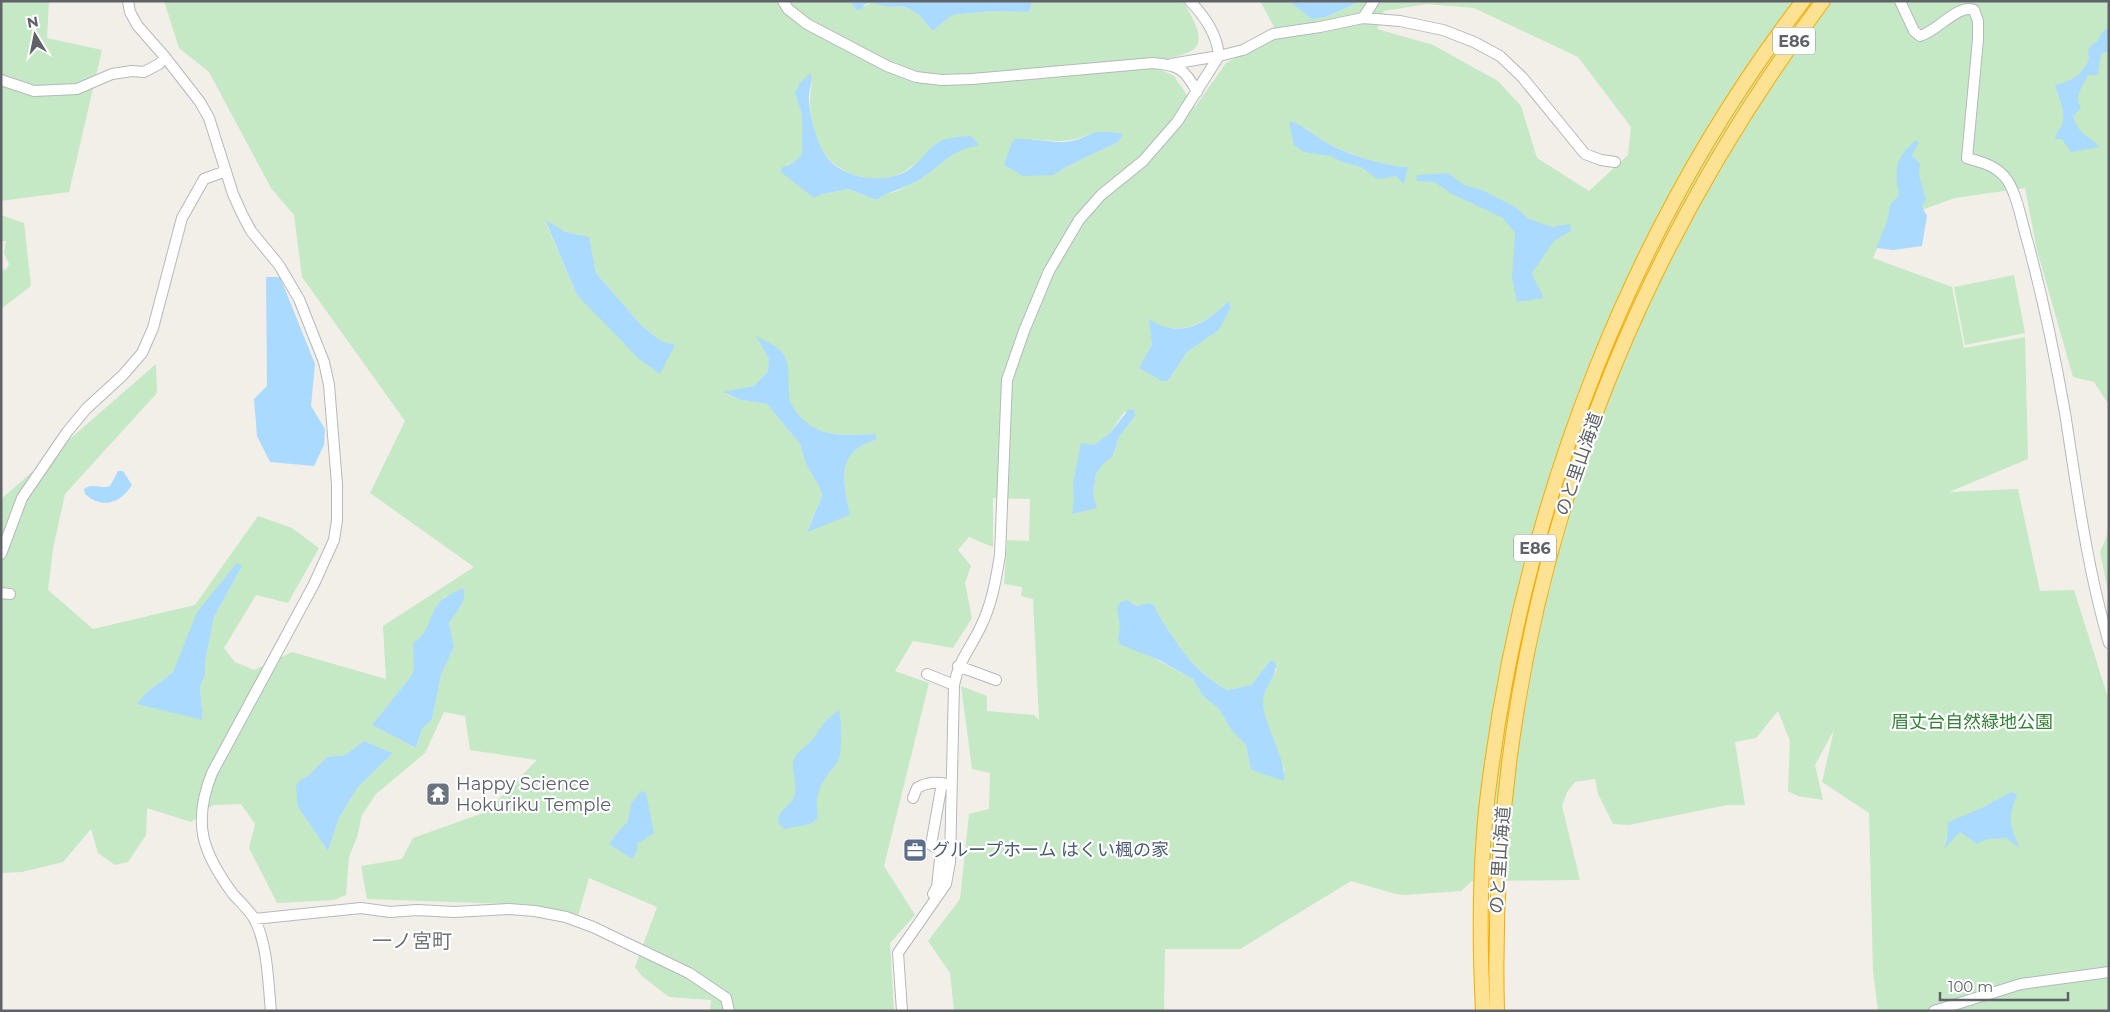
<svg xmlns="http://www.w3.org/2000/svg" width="2110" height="1012" viewBox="0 0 2110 1012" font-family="Montserrat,'Noto Sans JP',sans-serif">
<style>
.green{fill:#c5e8c5;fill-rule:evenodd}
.water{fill:#aadaff}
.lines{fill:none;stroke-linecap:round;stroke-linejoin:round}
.minor-casing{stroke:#b5b8bc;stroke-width:12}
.highway-casing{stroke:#f9ab00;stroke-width:16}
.minor{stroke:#fff;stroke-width:10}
.highway{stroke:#fde293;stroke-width:14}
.labels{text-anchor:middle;stroke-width:4.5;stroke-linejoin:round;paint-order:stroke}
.shield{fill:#fff;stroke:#8f9295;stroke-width:1}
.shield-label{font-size:16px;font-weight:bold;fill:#5f6368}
.street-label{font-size:18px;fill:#5f6368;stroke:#fff}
.park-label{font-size:18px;fill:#348238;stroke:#fff}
.worship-label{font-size:18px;fill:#5b616d;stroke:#fff;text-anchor:start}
.service-label{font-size:18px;fill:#4e5e75;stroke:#fff;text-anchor:start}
.quarter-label{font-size:20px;fill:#70757a;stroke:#fff}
</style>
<rect width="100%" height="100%" fill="#f1efe8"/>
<path class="green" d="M1 1H49L47 38 102 50 69 192 1 201Z
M164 1H850L856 10 871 3 890 7 901 6 918 14 933 31 952 15 992 11 1028 12 1032 6 1030 1H1183C1190 15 1211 43 1189 52 1181 56 1171 57 1163 60L1159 69 1174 76 1195 107 1226 63 1270 39 1274 27 1263 6 1259 1H1289L1312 18 1326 17 1361 1H2109V405L2094 382 2073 377 2037 250 2025 188 1955 198 1888 222 1873 258 1952 287 1964 348 2025 337 2028 459 1949 492 2018 489 2040 591 2074 590 2109 701V1011H1878L1873 971 1869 813 1822 782 1834 730 1815 765 1823 800 1798 796 1788 791 1790 741 1778 711 1756 738 1735 742 1745 805H1727L1629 825 1613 824 1598 794 1595 779 1575 782 1567 792 1562 806 1580 880 1472 881 1461 891 1405 895 1396 894 1351 881 1240 949H1165L1164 1011H954L950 973 928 941 960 899 969 814 989 809 990 773 972 769 961 686 987 696V711L1034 715 1039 720 1033 599 1021 596 1022 587 1004 584 1007 540 1029 541 1030 499 993 498V547L969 537 958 550 971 566 965 583 972 618 953 648 913 641 895 671 929 683 884 866 915 915 890 943 894 1011H710L711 1000 669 997 642 976 635 967 657 907 589 878 578 916 509 904 367 899 361 866 402 859 413 838 486 812 537 760 470 750 465 716 444 712 425 753 376 794 362 815 357 837 349 857 346 895 334 900 277 903 249 848 255 824 241 804 213 805 191 822 147 808 146 835 128 862 115 865 98 853 91 829 63 862 22 872 1 873V499L156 364 157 393 65 494 53 549 48 590 93 629 195 605 258 516 292 528 319 548 288 603 256 595 224 648 235 662 254 670 292 652 386 679 383 626 474 567 370 493 405 421 302 277 294 215 271 188 209 72 179 48ZM1427 4 1474 8 1578 57 1631 127 1628 155 1589 191 1537 158 1521 106 1498 81 1433 45 1377 29 1384 11ZM812 83C807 105 812 135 825 154 839 174 871 184 894 176 912 170 924 156 937 143L968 147 947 156 924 177 895 192 886 194 876 200 849 189 823 194 786 165 793 163 802 155V115L795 93ZM1302 124C1306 128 1311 133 1316 137 1335 150 1385 167 1407 167L1404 183 1395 176C1371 182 1378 174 1360 166 1354 164 1347 164 1341 161 1325 155 1313 137 1302 124ZM1095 132H1112L1118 142 1066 167 1054 175H1029L1032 139C1058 142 1071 143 1095 132ZM545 221 566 232 589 237 596 273 642 326 661 341 577 295ZM1227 302 1219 330 1187 352 1168 381 1140 368 1160 326C1185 334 1210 321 1227 302ZM757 337 786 358C787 370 786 384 789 396 798 438 842 436 876 434V440C835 452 843 481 850 515L807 531 822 496 821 490 805 462 800 444 767 404 741 400 724 393 754 386 768 371 769 359ZM1124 412 1135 416 1119 437 1113 456 1103 464 1096 474 1093 494 1072 513 1075 501 1094 445 1110 433ZM242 566 214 617 205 662V675L200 687 203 720 147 692 173 672ZM446 596 463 600 449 623 454 647 441 675 432 720 422 729 416 748 372 725 411 676 414 669 419 640 430 624 437 606ZM1127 600 1138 606 1149 603 1155 606 1157 612C1177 644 1193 671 1227 690L1251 685 1271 660 1277 669C1272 678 1265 689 1263 698 1259 718 1278 752 1285 771L1251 770 1246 745 1232 731 1218 708 1203 696 1193 679 1118 639ZM364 741 393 753 358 787 339 818 328 851 298 807 299 781 309 775 327 757 345 755Z
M1 215 24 223 31 286 1 309V269L6 270 9 264 4 253 6 241H1Z
M2014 275 2025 333 1965 345 1954 287Z
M2109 531V596L2100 552Z"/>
<path class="water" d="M850 1H1030L1032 6 1028 12 992 11 952 15 933 31 918 14 902 6 890 7 871 3 865 4 862 9 856 10Z
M1289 1H1361L1326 17 1312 19Z
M2109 27V38L2107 41 2108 52 2101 53 2098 75H2088C2083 88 2073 95 2081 108L2073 116C2080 136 2087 134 2100 147L2071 152 2062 139H2055C2056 133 2059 130 2062 125 2066 113 2059 97 2055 85 2073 81 2080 76 2089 60L2088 51 2090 46C2102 41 2099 31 2109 27Z
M810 73C814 82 808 90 809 100 810 117 815 136 823 151 837 178 880 185 905 172 918 165 925 152 937 143 946 137 959 137 970 136L977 142 978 146C952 149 944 163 925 176 910 187 891 190 876 200L849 189 823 194 814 198 781 172V168L793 163 802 155V115L795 93 800 83Z
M1289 121C1305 125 1315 137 1329 144 1346 154 1388 167 1408 167L1404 184 1395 176 1382 179 1376 178 1361 167 1342 162 1330 156 1304 152 1294 145Z
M1095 132H1112L1123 134 1118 142 1066 167 1054 175 1023 176 1004 165 1012 142 1015 139C1031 138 1046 142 1062 142 1073 142 1085 137 1095 132Z
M1916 140 1919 143 1912 155 1920 164 1919 175 1926 199 1922 207 1927 216 1922 246 1893 250 1876 248 1887 222 1890 205 1899 195C1894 169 1895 158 1916 140Z
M1448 173 1464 185 1482 190 1515 207 1529 219 1552 227 1570 224 1571 231 1554 241 1532 273C1535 283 1541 288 1543 298L1517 302 1512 278 1515 233 1503 218 1450 193 1435 182 1416 181 1417 175Z
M545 220 566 232 589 237 596 273 642 326 661 341 675 345 660 374 639 359 577 295Z
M266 277H280L315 364 311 406 325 429 324 445 314 466 270 462 257 436 254 399 267 386Z
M1228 301 1231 307 1219 330 1187 352 1168 381H1162L1139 368 1152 344 1149 319C1178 339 1206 325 1228 301Z
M756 336C766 342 778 346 784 355 790 364 788 383 789 393 789 401 793 408 798 414 818 439 846 435 876 434V440C835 452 843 481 850 515L807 532 822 496 821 490 805 462 800 444 767 404 741 400 723 392 754 386 768 371 769 359Z
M1129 409 1134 410 1135 416 1119 437 1113 456 1103 464 1096 474 1093 494 1097 508 1072 514 1074 501 1073 483 1081 443 1094 445 1110 433Z
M118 471H123L132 485C120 504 102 509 85 494L84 489C94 482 100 490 110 486Z
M237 563 242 566 214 617 205 662V675L200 687 203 720 137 704 147 692 173 672 197 612Z
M463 588C468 600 456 612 449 623L454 647 441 675 432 720 422 729 416 748 372 725 411 676 414 669 413 643C427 635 429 619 436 607 442 597 453 593 463 588Z
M1127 600 1137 606 1149 603 1155 606 1157 612C1177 644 1193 671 1227 690L1251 685 1271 660 1276 663C1277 677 1262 689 1263 703 1265 730 1286 756 1284 781L1251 770 1246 745 1232 731 1218 708 1203 696 1193 679 1159 660 1121 645 1118 639 1120 627 1117 607 1121 602Z
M839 710C841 721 843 750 838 761 836 765 832 769 829 773 818 787 815 800 818 818L810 824 784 829C768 814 789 809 794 797 798 787 793 777 793 766 792 753 806 748 813 739 817 734 820 728 824 723 828 718 834 714 839 710Z
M364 741 393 753 358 787 339 818 328 851 298 807 296 786 299 781 309 775 327 757 345 755Z
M641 791 646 793 654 833 637 844V851L632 859 609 844C615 835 621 829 628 821L631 804Z
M2011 792 2017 795C2007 819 2010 826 2020 848L2006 838 1987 839 1977 844 1960 832 1944 849 1947 840 1948 822 1980 809Z"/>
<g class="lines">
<g class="minor-casing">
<path id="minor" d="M128 1 130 12 137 25 165 57 200 102 209 118 233 194 242 214 251 231 279 265 299 299 324 362 329 385 337 484V520L334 540 314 584 212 773C192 823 202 852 233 894 240 902 250 911 255 920 268 947 268 982 271 1011
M783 1 788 9 807 24 887 66 916 77 942 80 972 79 1153 63C1179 65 1185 69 1197 92
M1900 1 1914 31 1920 36C1936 32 1959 3 1974 10L1978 21V39L1967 158C1981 162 1994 165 2004 176 2017 190 2022 225 2028 243 2043 299 2055 356 2065 413 2077 490 2087 568 2109 643
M1363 18 1374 1
M1171 64 1219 56 1243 50 1273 34 1320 27 1363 18 1400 21 1443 30 1474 42 1500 56 1522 77 1585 154 1601 160 1615 162
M1 80 34 91 77 89 112 74 132 71 144 72 159 64 165 57
M1 554 22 498 67 432 86 409 123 375 142 353 153 328 182 218 204 179 226 171
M1 593 10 594
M958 666 996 680
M927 674 954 685
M913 798 917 788C927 782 935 782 947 784
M933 894 937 887 941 850 931 845 942 783
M254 919 361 908 390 912 417 910 454 912 509 909 535 911 566 917 593 927 689 973 726 998 729 1011
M902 1011 898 953 946 884 950 862 954 685C959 659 971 648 981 626 992 604 996 579 1000 555L1007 380 1024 331 1049 271 1079 220 1101 195 1143 161 1177 122 1219 56C1217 34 1205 17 1190 1
M1934 1011 2021 984 2109 972"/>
</g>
<g class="highway-casing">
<path id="highway" d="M1483 1011C1479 933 1479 855 1490 778 1526 500 1632 224 1803 1
M1497 1011C1487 639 1601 298 1823 1"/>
</g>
<use href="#minor" class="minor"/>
<use href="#highway" class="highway"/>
</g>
<defs>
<g id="temple-square" transform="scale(1.25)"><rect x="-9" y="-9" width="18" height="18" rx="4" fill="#6b7280" stroke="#fff"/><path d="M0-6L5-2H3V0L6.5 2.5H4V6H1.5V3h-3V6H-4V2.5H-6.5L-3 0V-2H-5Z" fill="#fff"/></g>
<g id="office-square" transform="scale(1.25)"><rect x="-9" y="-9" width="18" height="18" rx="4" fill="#5c6f8a" stroke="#fff"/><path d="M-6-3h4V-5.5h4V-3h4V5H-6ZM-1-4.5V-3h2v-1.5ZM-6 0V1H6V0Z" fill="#fff"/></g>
</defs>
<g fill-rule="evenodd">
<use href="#temple-square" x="438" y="794"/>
<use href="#office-square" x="915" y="850"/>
</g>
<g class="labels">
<g class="shield">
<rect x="1773" y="27.5" width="42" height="27" rx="4"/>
<rect x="1514" y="534.5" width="42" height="27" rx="4"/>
</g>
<g class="shield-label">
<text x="1794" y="47">E86</text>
<text x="1535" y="554">E86</text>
</g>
<g class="street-label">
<text transform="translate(1579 464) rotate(-71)" y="6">のと里山海道</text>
<text transform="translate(1500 860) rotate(-86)" y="6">のと里山海道</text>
</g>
<g class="park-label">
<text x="1972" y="728">眉丈台自然緑地公園</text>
</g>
<g class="worship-label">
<text x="456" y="790">Happy Science<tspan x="456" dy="21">Hokuriku Temple</tspan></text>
</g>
<g class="service-label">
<text x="932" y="856">グループホーム はくい楓の家</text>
</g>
<g class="quarter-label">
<text x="412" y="948">一ノ宮町</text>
</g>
</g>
<rect width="2110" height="1012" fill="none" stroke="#5f6368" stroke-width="5"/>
<g transform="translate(35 35) rotate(350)" stroke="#ffffff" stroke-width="4" paint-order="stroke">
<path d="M0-4L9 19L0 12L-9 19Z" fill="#5f6368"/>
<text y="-8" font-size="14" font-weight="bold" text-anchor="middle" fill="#5f6368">N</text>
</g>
<path d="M1940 992v8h128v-8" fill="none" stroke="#5f6368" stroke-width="2.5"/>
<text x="1948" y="992" font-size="15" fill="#5f6368" stroke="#ffffff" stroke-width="4" paint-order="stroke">100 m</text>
</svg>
